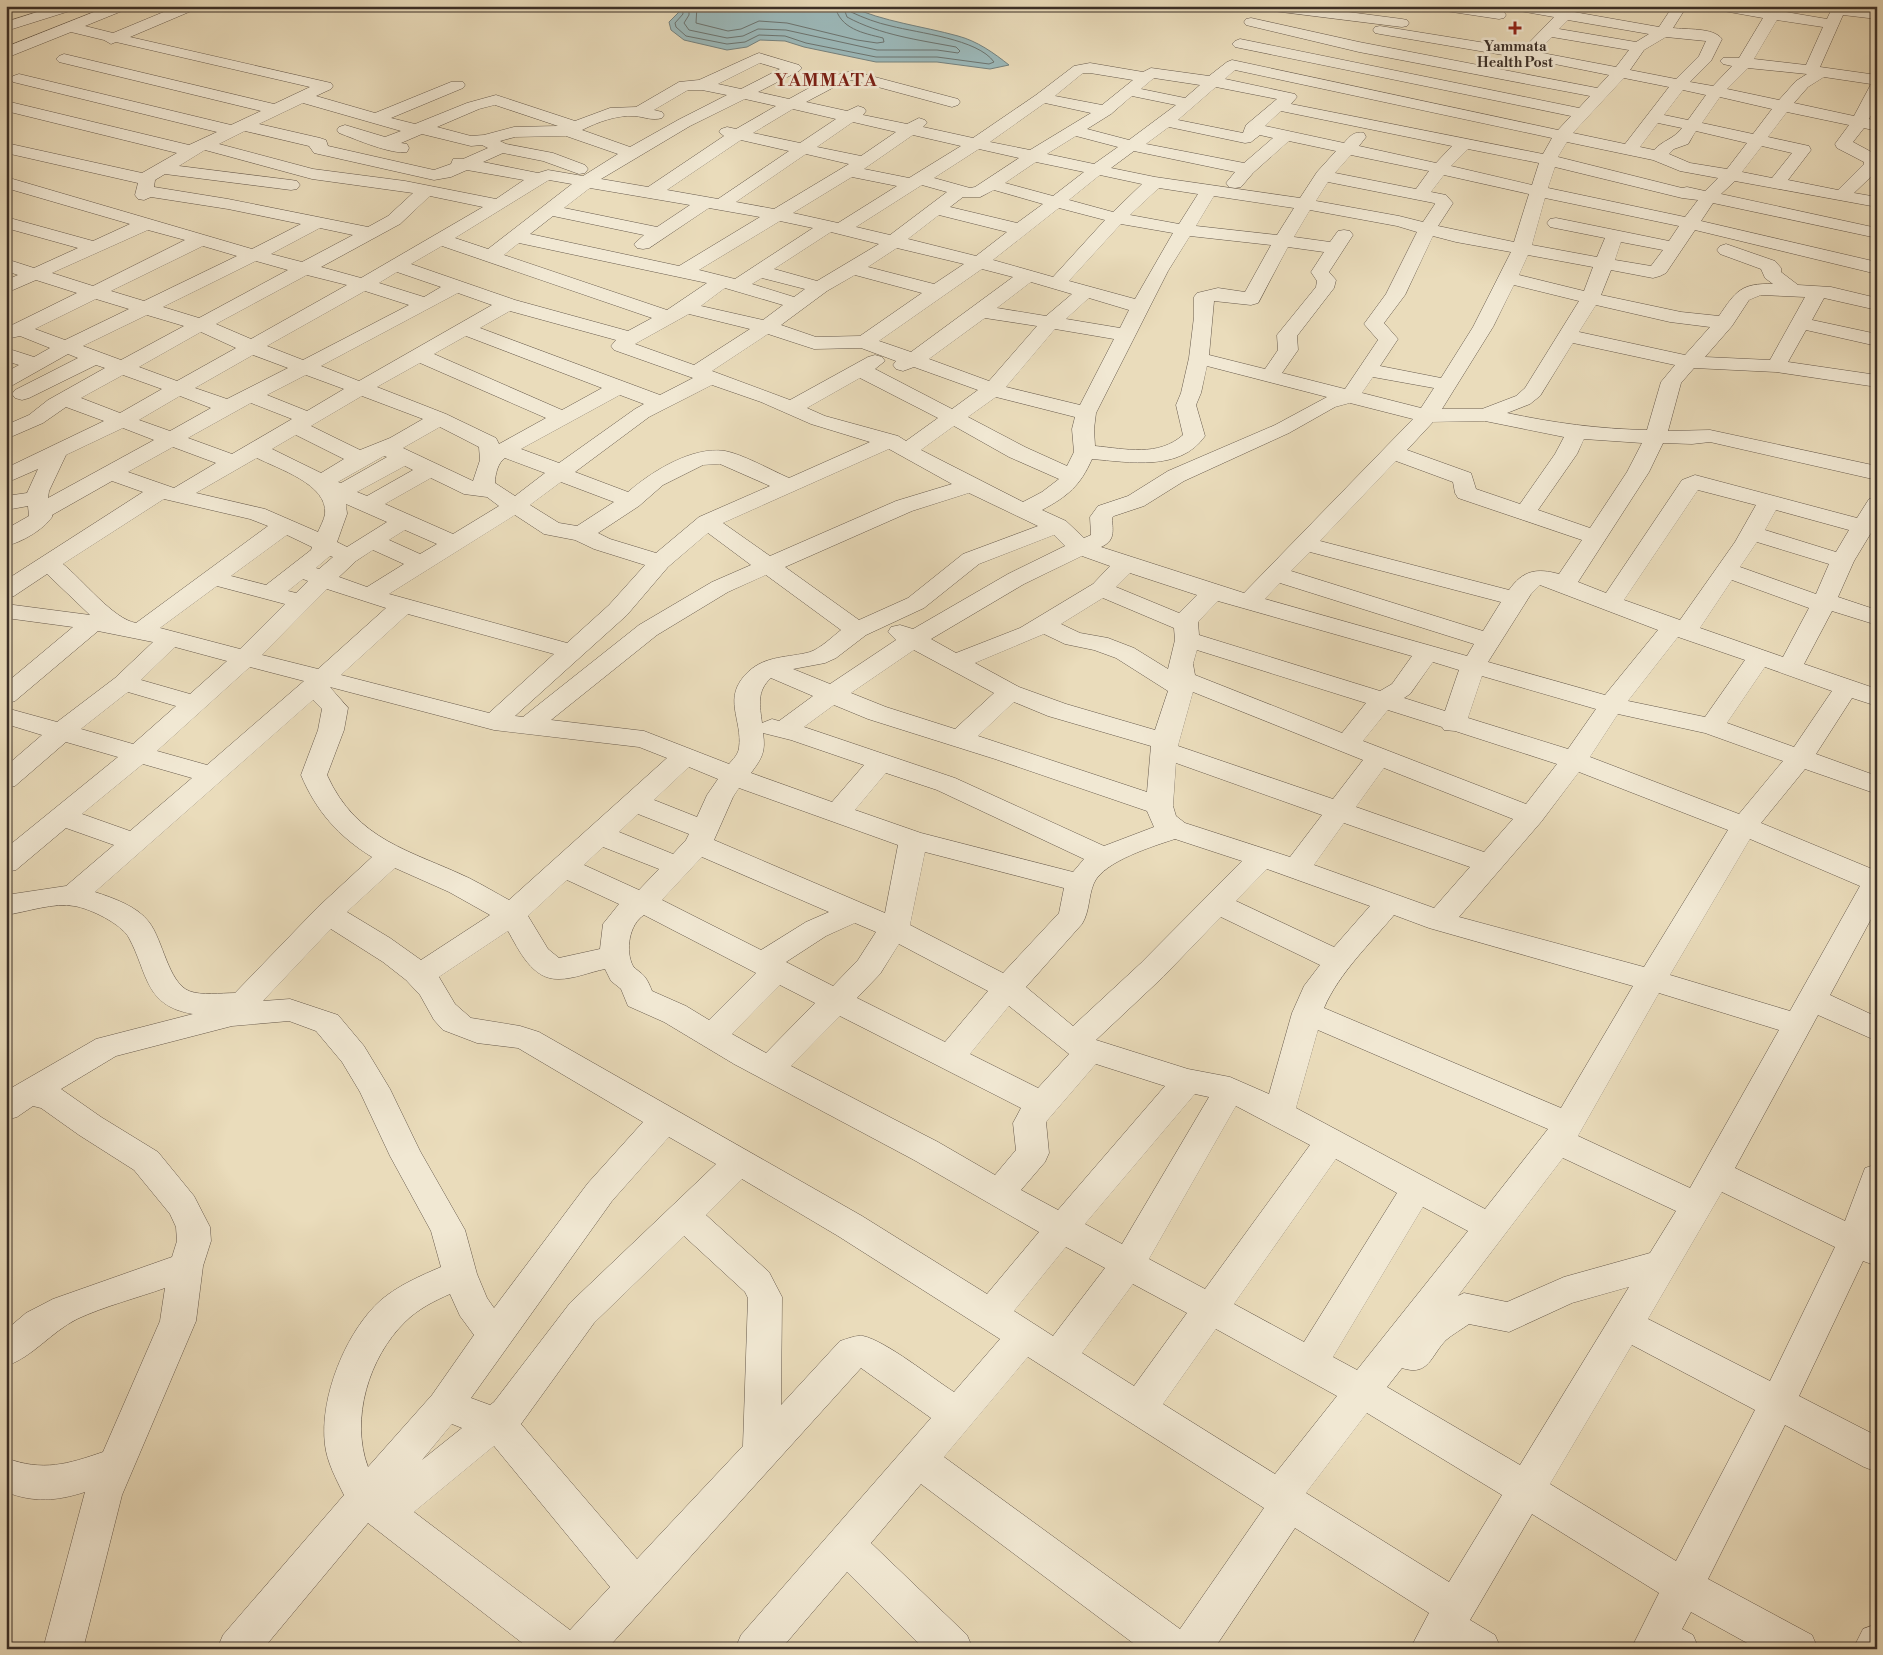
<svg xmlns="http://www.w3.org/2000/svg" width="1883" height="1655" viewBox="0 0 1883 1655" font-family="'Libre Bodoni',serif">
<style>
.water{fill:#9cb9ba;stroke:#75827f}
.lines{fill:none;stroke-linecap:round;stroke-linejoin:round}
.shore{stroke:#6c7470;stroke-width:1}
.minor-casing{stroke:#675a4c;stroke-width:1}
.minor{fill:#f1e8d3;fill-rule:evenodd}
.poi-dot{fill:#8f2418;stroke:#f1e8d3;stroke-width:2}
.labels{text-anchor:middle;stroke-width:5;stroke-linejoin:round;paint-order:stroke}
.far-poi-label{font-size:14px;font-weight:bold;fill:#3b2f27;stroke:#f1e8d3}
.far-district-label{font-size:18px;font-weight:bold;letter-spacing:1px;fill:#7a1f14;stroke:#f1e8d3}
</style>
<rect width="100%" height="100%" fill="#eadcbb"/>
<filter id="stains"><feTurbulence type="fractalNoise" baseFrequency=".004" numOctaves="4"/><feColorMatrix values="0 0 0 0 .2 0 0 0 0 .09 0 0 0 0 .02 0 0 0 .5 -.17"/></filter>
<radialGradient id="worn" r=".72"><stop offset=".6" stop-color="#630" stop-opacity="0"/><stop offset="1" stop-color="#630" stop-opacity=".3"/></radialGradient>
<path class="water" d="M676 6H849C884 22 922 26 958 36 977 41 994 53 1009 65L990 69 937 62H876L804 47 785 41 760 40 747 47 727 50 684 40 671 30 669 22 679 12Z"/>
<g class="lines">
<path class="shore" d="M682 6 683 14 675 23 676 27 686 36 727 44 745 42 759 35 785 36 806 43 876 57H937L989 64 994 62C978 39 918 33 891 26 877 23 864 18 851 12L849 6
M689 6V15L684 23 689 30 727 38 743 36 758 29 786 30 877 50H937L958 53 960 51 956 47C919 40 880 35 847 17L843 6
M697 6 696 23 728 31 741 29 759 21 787 23 857 40 877 43 884 42 883 38C863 33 840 29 835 6"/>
<g class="minor-casing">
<path id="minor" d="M56 6H78L76 9 6 31V22Z
M109 6H129L127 9 85 26 113 33 178 6H198L196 9 130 37 331 83 333 86 331 89 316 96 375 113 451 82H463L465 85 463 88 391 118 415 124 467 103 496 95 575 121 610 108 636 107 679 82 699 80 754 55 759 53 799 65 802 68 799 71 758 92 789 99 829 77 852 71 958 99 960 102 958 105 952 107 852 80 840 84 806 102 847 111 858 106 864 108 866 111 863 115 907 124 919 118 925 120 927 123 923 127 973 138 1036 95 1074 66 1090 63 1143 72 1151 68 1209 76 1227 62 1232 60 1558 130 1571 116 1235 47 1232 44 1235 41 1240 39 1579 108 1590 96 1359 52 1246 25 1244 22 1246 19 1251 18 1359 42 1597 88 1609 75 1530 59C1523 66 1520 70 1511 67L1508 64 1515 57 1380 34 1375 33 1373 30 1375 27 1380 26 1523 49 1554 17 1514 10 1507 6H1540L1561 10 1564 6H1579L1574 12 1659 27 1673 6H1687L1673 28C1686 30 1713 27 1722 39L1711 61 1690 82 1713 86 1732 66 1723 64 1720 61 1723 58H1739L1763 18 1718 10 1711 6H1747L1766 9 1767 6H1781L1780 11 1827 19 1833 6 1877 11V19L1843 15 1820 67 1877 75V104L1869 119 1877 121V131L1864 128 1853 142 1877 155V171L1854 193 1877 197V207L1735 181 1721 194 1877 228V238L1713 203 1701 221 1877 262V274L1695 230 1666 273 1660 276 1653 278 1611 270 1601 295 1681 312 1719 316C1736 291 1741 283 1773 284L1765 278 1761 269 1720 254 1717 250 1720 246 1726 244 1775 261 1781 268V272L1798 285 1831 287 1877 298V310L1824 298 1812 320 1877 334V346L1806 330 1788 362 1877 375V387L1776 372 1694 368 1681 383 1668 431 1710 430 1877 466V480L1710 442 1692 444 1663 443 1649 472 1578 582 1606 593 1682 480 1695 475 1857 518 1869 499 1877 497V523L1854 561 1838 597 1877 610V625L1832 611 1804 664 1877 689V706L1852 698 1816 754 1877 776V794L1805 769 1761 823 1877 871V908L1830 995 1877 1017V1041L1818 1015 1735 1168 1845 1221 1865 1168 1877 1164V1228L1874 1235 1877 1236V1266L1863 1261 1799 1396 1877 1436V1472L1864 1467 1785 1425 1708 1579 1812 1635 1818 1649H1758L1691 1612 1682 1629 1693 1635 1699 1649H1631L1659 1593 1532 1514 1470 1620 1495 1635 1501 1649H1410L1429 1613 1295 1528 1214 1649H1141L921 1484 871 1543 967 1635 973 1649H924L847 1572 781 1649H735L741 1635 931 1418 861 1368 607 1649H530L368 1523 263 1649H217L223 1635 344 1495C336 1479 327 1462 325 1445 319 1398 346 1331 381 1300 399 1285 420 1276 441 1267L431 1231 390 1156 360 1092 342 1062 316 1031 289 1021 232 1026 116 1056 61 1089 101 1117 158 1152 194 1196 210 1227 211 1241 203 1266 196 1321 122 1495 83 1649H43L85 1492C57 1501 34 1503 6 1492V1458C43 1472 68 1464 103 1452L160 1321 165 1288C137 1298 105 1306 77 1319 51 1332 33 1357 6 1366V1330L26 1313 53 1299 172 1257 177 1241 176 1227 170 1214 134 1170 79 1135 41 1108 33 1106 17 1117 6 1120V1091L96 1039 193 1014C144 1006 148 973 129 938 122 924 89 908 74 906 55 902 26 912 6 915V895L66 886 114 845 66 828 16 870 6 872V848L118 757 66 742 15 786 6 788V766L42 735 6 724V708L57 722 115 678 153 642 98 631 15 701 6 704V683L73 627 6 618V604L90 615 47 574 14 596 6 598V580L143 492 112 481 52 515V517C43 530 22 542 6 546V529L29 516 28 506 6 510V496L27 493 38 469 6 483V468L104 421 66 407 43 423 6 439V425L29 415 48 400 105 368 96 365 29 398 22 400 15 398 12 394 15 390 78 358 68 354 13 385 6 387V372L19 365 6 361V348L34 357 50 348 20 336 6 339V328L77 293 36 280 6 293V280L18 275 6 271V259L34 268 78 248 6 228V217L93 241 130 224 6 188V177L252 249 301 224 228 209 151 197 144 200 138 199 135 195 138 183 6 153V143L142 173 177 153 6 111V101L189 145 217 132 13 82 11 79 13 76 19 74 231 125 261 111 59 62 56 59 59 56 64 54 274 104 310 87 116 42 111 44 104 40 71 32 6 58V47ZM1568 20 1649 34 1636 42 1559 29ZM1777 20 1823 27 1806 65 1754 59ZM1552 37 1629 50 1616 67 1537 52ZM1666 37 1706 41 1699 56 1676 79 1630 70 1644 50ZM760 63 780 69 741 89 718 84ZM1748 68 1807 74 1796 81 1779 100 1727 89ZM1235 70 1552 138 1543 154 1291 104 1297 97 1295 94 1225 79ZM1083 73H1090L1133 80 1102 105 1055 96ZM1824 77 1871 84 1854 116 1794 103 1808 87ZM1154 78 1200 85 1185 98 1141 89ZM1624 78 1669 87 1625 144 1573 133ZM1216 87 1277 99 1246 125 1243 133 1178 120ZM688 90H702L727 95 678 120 630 147 582 130C598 122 616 115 635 116 644 117 653 121 662 118L664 115 662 112 654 110ZM1683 90 1706 95 1688 120 1664 115ZM1132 96 1176 105 1129 140 1087 129 1111 114ZM1720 97 1772 109 1753 134 1702 123ZM745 99 776 106 736 129 727 127 721 129 719 132 724 136 648 187 601 179 690 126ZM303 103 401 131 385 137 345 125 339 127 337 130 339 133C355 139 392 155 407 152L409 148 407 144 401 143 422 134 471 146 482 145 488 148 463 159H453L451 164 434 170 328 146 326 140 320 138 259 124ZM1045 103 1091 113 1030 150 990 142ZM495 105 558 126 514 127 484 135 471 136 437 127 479 109ZM793 109 836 119 800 143 753 133ZM1281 111 1452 146 1436 163 1359 146 1366 137 1364 133C1354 131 1350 136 1344 143L1265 126ZM1787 112 1849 125 1835 144 1837 148 1864 162V164L1838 190 1788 180 1811 150 1809 146 1768 137ZM853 122 896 132 861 156 817 147ZM1658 123 1682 128C1674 139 1663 140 1654 150L1640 147ZM1169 127 1245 143 1251 142 1260 135 1273 138 1244 163 1146 144ZM245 131 309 146 314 153 434 180 451 177 467 170 524 180 496 199 405 181 313 169 219 144ZM1696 131 1747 143 1727 169 1690 163 1669 154 1674 149 1688 144ZM913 135 961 146 909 178 864 169ZM566 136 618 154 583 176 548 170 538 173 483 162 503 153 543 161 579 174 585 173 588 169 585 165 553 153 506 144 500 141 515 137ZM1076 136 1118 147 1094 164 1047 154ZM741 140 789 151 718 199 667 190ZM1289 141 1336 151 1317 172 1300 198 1155 177 1111 168 1134 151 1235 172 1226 183 1229 187 1235 188 1241 187 1253 173ZM1567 142 1653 160 1680 171 1718 178 1705 191 1687 187 1682 188 1558 157ZM1762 146 1792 153 1772 178 1742 172ZM979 149 1019 158 975 187 970 188 934 178ZM1468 149 1539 163 1532 185 1451 166ZM205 150 312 179 413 193 388 216 368 227 228 199 154 187 155 180 165 174 291 190 297 189 300 185 297 181 291 180 179 166ZM806 154 849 164 774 209 736 202ZM1351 155 1429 171 1416 189 1335 173ZM1036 162 1084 172 1053 196 1005 183ZM1555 167 1682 198 1698 200 1685 217 1548 188ZM1100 175 1142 184 1113 212 1069 200ZM1444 175 1529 194 1514 242 1438 226 1453 203 1446 195 1431 192ZM852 177 897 186 838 223 793 213ZM549 180 572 184 488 249 455 238ZM1328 182 1434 203 1435 204 1423 222 1399 216 1316 201ZM922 185 947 192 890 235 856 227ZM590 188 690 205 657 227 564 208ZM1159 188 1198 194 1179 224 1130 215ZM994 190 1043 204 1017 223 950 207 963 197H980ZM430 196 483 207 361 278 321 267 400 224ZM1214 196 1294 208 1277 235 1196 226ZM1545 198 1679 226 1669 241 1556 218 1550 219 1547 223 1550 227 1605 238 1597 257 1532 245ZM709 208 760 217 679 266 530 234 553 216 644 235 634 244 637 248 643 249 649 248ZM1059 208 1105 220 1053 277 993 260ZM1310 210 1397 226 1417 232 1386 294 1364 324 1378 340 1345 389 1282 373 1298 350 1297 336 1334 288 1336 280 1329 272 1353 235 1350 231 1344 230 1338 231 1330 242 1294 237ZM939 215 1007 232 976 256 908 239ZM780 221 813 228 735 279 699 270ZM1121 224 1173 233 1135 299 1069 281ZM320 228 353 235 302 262 271 254ZM148 230 185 240 93 286 52 273ZM831 232 879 244 817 281 774 269ZM1190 236 1271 245 1245 292 1218 288 1197 293 1194 297V317L1189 358 1181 393 1176 405 1183 435C1158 457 1126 449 1095 446L1094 429 1096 413 1168 271ZM1433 236 1456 242 1511 252 1473 327 1441 378 1380 366 1398 339 1384 323 1405 295ZM1621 242 1663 250 1651 266 1615 260ZM519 243 707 283 667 310 504 255ZM203 246 237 256 144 301 111 291ZM442 246 652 318 628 331 515 300 411 264ZM1288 247 1324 252 1311 272 1317 281 1316 287 1277 335 1278 350 1265 369 1209 355 1214 301 1251 305 1258 303ZM897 248 964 264 934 284 868 267ZM1528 255 1593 267 1584 291 1519 275ZM256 261 288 270 199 318 163 307ZM982 269 1013 277 911 352 879 341ZM397 272 441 287 424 297 379 283ZM307 275 347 285 251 339 216 324ZM855 275 922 293 860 336 816 337 781 325 827 291ZM762 278 805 289 794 297 752 284ZM1031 282 1072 294 1046 316 997 308ZM1514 285 1579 301 1525 388 1516 396 1482 409H1442L1493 327ZM725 288 783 305 763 320 701 306ZM365 291 409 305 303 360 267 346ZM458 293 492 305 359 381 321 366ZM1761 295 1805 297 1770 360 1705 357 1732 326 1749 300ZM1089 298 1129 310 1120 328 1066 319ZM96 299 129 309 65 340 35 329ZM1596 305 1670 322 1710 327 1685 355 1579 332ZM510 311 616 340 611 346 614 350 693 378 660 395 480 328ZM689 314 750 329 694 365 635 344ZM147 315 184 326 121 360 83 346ZM985 318 1037 326 989 381 929 359ZM1055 329 1114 339 1080 405 1006 387ZM201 332 236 348 177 381 139 367ZM768 334 814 349 861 348 896 361 893 365 896 369 903 371 914 367 978 390 952 409 875 369 885 361 882 357 875 355 868 357 790 400 712 371ZM466 336 602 388 562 410 434 354ZM1573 343 1675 365 1661 382 1647 430C1599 429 1554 423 1507 413L1530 404 1540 396ZM253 355 288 368 227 399 195 388ZM420 363 546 418 499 444 496 438 446 414 377 387ZM1207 366 1327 397 1275 425 1168 471 1128 496 1098 506 1090 517 1091 535 1084 538 1066 521 1042 510C1068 496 1080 486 1092 459 1129 462 1180 472 1205 436L1196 405 1201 393ZM123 375 162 389 120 413 81 398ZM306 375 344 389 307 411 267 395ZM1373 377 1434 388 1421 408 1362 393ZM860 378 938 418 906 441 898 436 825 416 807 408ZM712 385 761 402 811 424 870 442 789 478C771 470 742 454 725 451 692 446 651 472 628 492L575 472 649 417ZM620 395 644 404 635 409 559 463 521 449ZM180 396 211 408 170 431 139 420ZM362 396 423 419 390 438 360 450 311 426ZM996 397 1075 417 1072 429 1074 452 1067 466 1025 447 968 417ZM251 403 292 419 232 454 188 438ZM1350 403 1413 419 1244 593 1101 547C1115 541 1113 532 1112 518L1114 516 1144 506 1184 481 1289 433 1335 407ZM1485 421 1564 437 1555 454 1520 504 1476 489 1471 473 1407 450 1433 422ZM954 426 1009 457 1059 479 1042 492 1023 502 921 450ZM440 427 479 447 480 460 473 481 403 448ZM123 428 154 440 48 498 49 491 66 455ZM296 435 344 459 321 473 272 449ZM1584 439 1642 443 1627 472 1590 528 1538 510 1577 454ZM173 447 216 463 174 488 128 472ZM889 449 952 484 896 501 770 556 723 523ZM384 456 387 457 341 483 338 482ZM257 458C278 469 328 484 325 514 324 520 320 527 318 532L265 509 196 493ZM505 458 545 473 515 496 495 483C495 475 498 462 505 458ZM1396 461 1453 482 1455 493 1458 498 1582 540 1559 574C1537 568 1523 570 1509 590L1320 541ZM720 464 770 486 699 517 656 553 610 539 598 533 639 506 663 485 703 465ZM405 466 413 470 367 496 357 492ZM431 478 464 494 487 497 499 506 453 534 385 504ZM561 482 614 502 577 526 559 523 530 505ZM1698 490 1756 505 1735 542 1680 620 1624 600ZM969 493 1038 526 963 554 908 598 859 620 785 567 912 511ZM164 499 250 519 268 526 136 623C113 619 83 580 63 564ZM346 504 387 522 347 547 337 542 347 514ZM1776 510 1849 530 1836 552 1765 530ZM515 515 544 534 575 540 594 549 645 565 609 605 567 643 389 594ZM405 530 437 544 420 554 389 540ZM708 533 751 565 712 582 639 625 523 717 515 716 627 615 668 567ZM287 535 312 547 311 550 266 585 231 576ZM1054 535 1065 546 1008 574 913 629 900 625 891 627 888 632 896 640 830 684 793 669 825 663 836 658 866 635 924 608 979 564ZM1757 542 1829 564 1816 594 1740 567ZM373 550 404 564 367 587 339 577 356 561ZM1310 552 1501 602 1483 631 1291 571ZM330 556 333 557 319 569 316 568ZM1082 556 1110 566 1093 584 1020 628 956 653 931 639 1024 584ZM1130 573 1197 595 1179 613 1116 587ZM766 575 841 630C832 637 821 648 810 652 788 658 766 655 748 672 721 698 743 719 739 748 738 755 733 759 729 764L644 731 551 720 657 635 728 592ZM303 579 308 581 296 593 288 591ZM1732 580 1809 608 1783 657 1700 628ZM1280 583 1474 644 1467 656 1265 599ZM1540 585 1658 630 1605 695 1488 662 1531 594ZM217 586 285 604 240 649 160 628ZM327 589 386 608 318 669 262 655ZM1103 598 1174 628 1175 640 1168 669 1134 648 1108 638 1080 633 1061 624ZM1218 601 1412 656 1392 684 1380 691 1199 635 1198 622ZM408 614 554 654 489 713 341 675ZM1044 634 1065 644 1094 650 1116 658 1168 691 1155 730 1066 704 1019 687 975 663ZM1678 637 1745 660 1705 717 1628 701ZM175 647 227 661 190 694 141 680ZM914 650 994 693 955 729 886 707 851 693ZM1197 650 1366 703 1342 733 1195 675 1193 664ZM1433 662 1459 670 1445 711 1404 698 1410 694ZM250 667 304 681 207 765 157 751ZM1765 667 1832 691 1794 747 1727 723ZM1482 676 1596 709 1568 749 1468 718ZM771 678 813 696 779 721 772 719 762 723C760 706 756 691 771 678ZM330 687 494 730 639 747 667 758 509 900C496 893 483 885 469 878 410 850 357 841 327 775L344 730 348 708ZM128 692 176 706 133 744 81 729ZM1193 692 1363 760 1333 799 1178 746ZM313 700 322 709 318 730 301 775C316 811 339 837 372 857L318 907 235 993C221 993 202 996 189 991 168 982 163 940 149 922 137 906 113 898 95 892ZM1014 702 1048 716 1151 746 1147 792 978 736ZM834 705 868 719 995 759 1147 811 1154 827 1104 846 955 778 804 727ZM1388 710 1442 727 1444 730 1455 731 1557 764 1526 804 1363 741ZM1618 714 1705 733 1783 761 1739 814 1590 757ZM763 733 791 740 864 765 832 802 751 773C762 758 766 752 763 733ZM1176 763 1322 815 1290 857 1185 823 1176 816 1173 806ZM143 764 192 778 130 831 82 814ZM689 767 718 779 707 795 697 817 654 800ZM1384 768 1513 819 1484 852 1356 807ZM1579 772 1728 830 1644 967 1459 917 1541 822ZM886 773 937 790 1084 859 1073 872 921 833 855 810ZM739 788 898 845 885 913 714 840 733 797ZM638 814 689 834 686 840 673 854 619 832ZM1344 823 1470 867 1434 908 1314 865ZM1175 839 1242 861 1141 963 1073 1026 1026 987 1082 924C1090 911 1088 897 1094 883 1104 861 1154 846 1175 839ZM1750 839 1860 886 1790 1011 1670 975ZM603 847 659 869 639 890 584 865ZM925 852 1064 888 1059 913 1003 973 910 925ZM702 857 829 912 806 922 761 950 662 900ZM395 868 449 892 490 915 421 960 390 938 347 912ZM1267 869 1370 906 1334 947 1236 901ZM567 880 619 904 603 924 600 949 559 958 548 949 528 916ZM644 915 756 973 709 1020 686 1006 652 991C650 986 648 981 645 977 641 972 636 970 633 966 625 951 629 924 644 915ZM1394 915 1429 928 1633 986 1561 1108 1324 1008C1339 973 1370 944 1394 915ZM1221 917 1320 965 1304 986 1292 1013 1269 1094 1230 1077 1188 1069 1096 1040 1163 977ZM855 923 876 932 858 960 833 986 786 962 826 936ZM331 929 383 962 406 980 420 995 434 1020 443 1030 477 1043 518 1048 643 1122 588 1183 494 1308 487 1298 477 1274 465 1230 420 1151 390 1089 364 1046 338 1015 290 999 263 1001ZM508 931C519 950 532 980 559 979 574 979 590 972 605 969L611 981 621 989 628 1006 664 1022 734 1064 914 1160 1039 1232 987 1294 862 1216 539 1032 520 1026 471 1018 455 1004 439 977ZM899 944 988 991 945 1042 857 998 880 974ZM780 985 815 1003 766 1053 732 1034ZM1659 993 1779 1030 1690 1188 1578 1136ZM1009 1006 1069 1054 1038 1088 970 1054ZM840 1016 1021 1108 1013 1123 1016 1150 995 1175 938 1142 791 1066ZM1318 1030 1548 1129 1485 1209 1296 1108ZM1096 1064 1165 1086 1058 1210 1021 1190 1045 1162 1049 1153 1046 1122ZM1195 1094 1209 1097 1122 1244 1085 1224ZM1236 1106 1310 1145 1205 1289 1149 1259ZM669 1137 716 1164 570 1303 494 1402 490 1405 471 1398 612 1201ZM1563 1158 1676 1211 1650 1253 1564 1277 1507 1302 1464 1293 1458 1296ZM1336 1159 1397 1193 1304 1342 1234 1304ZM742 1179 838 1236 1000 1339 954 1392C932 1378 886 1341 863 1336 856 1335 847 1339 840 1341L781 1405 782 1297 769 1272 706 1215ZM1722 1192 1835 1247 1770 1381 1648 1319ZM1423 1207 1468 1231 1357 1370 1333 1357ZM684 1236 745 1292 748 1298 743 1446 637 1559 521 1424 594 1323ZM1066 1247 1105 1268 1053 1336 1014 1311ZM1133 1284 1187 1313 1134 1386 1082 1353ZM1629 1287 1520 1465 1387 1387 1402 1368C1429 1377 1431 1355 1446 1340 1453 1334 1462 1329 1469 1324L1509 1332 1572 1303ZM450 1294 460 1316 474 1335 432 1395 368 1467C350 1419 369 1357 405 1322 418 1309 434 1301 450 1294ZM1216 1329 1337 1396 1275 1474 1163 1404ZM1632 1345 1755 1410 1676 1561 1550 1484ZM1028 1357 1264 1508 1180 1629 944 1457ZM1367 1413 1502 1495 1449 1582 1306 1493ZM452 1424 462 1428 422 1460ZM494 1446 610 1587 570 1630 414 1512Z
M1258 6H1302L1402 19 1407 20 1409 23 1407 26 1402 27 1265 10Z
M1432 6C1456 6 1480 6 1504 12L1506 15 1504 18 1499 19 1439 10Z
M1877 1624V1649H1853L1863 1629Z"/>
</g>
<use href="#minor" class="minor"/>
</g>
<path class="poi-dot" d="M1512.5 20.5h5v5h5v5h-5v5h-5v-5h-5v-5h5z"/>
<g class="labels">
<g class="far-poi-label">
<text x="1515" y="51">Yammata<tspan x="1515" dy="16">Health Post</tspan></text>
</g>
<g class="far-district-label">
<text x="826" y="86">YAMMATA</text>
</g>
</g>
<rect width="1883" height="1655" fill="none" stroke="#eadcbb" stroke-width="25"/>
<rect x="8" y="8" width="1868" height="1640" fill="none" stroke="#3b2f27" stroke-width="2.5"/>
<rect x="12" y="12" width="1858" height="1630" fill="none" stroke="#3b2f27"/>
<rect width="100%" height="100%" filter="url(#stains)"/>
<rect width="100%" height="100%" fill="url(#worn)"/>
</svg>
